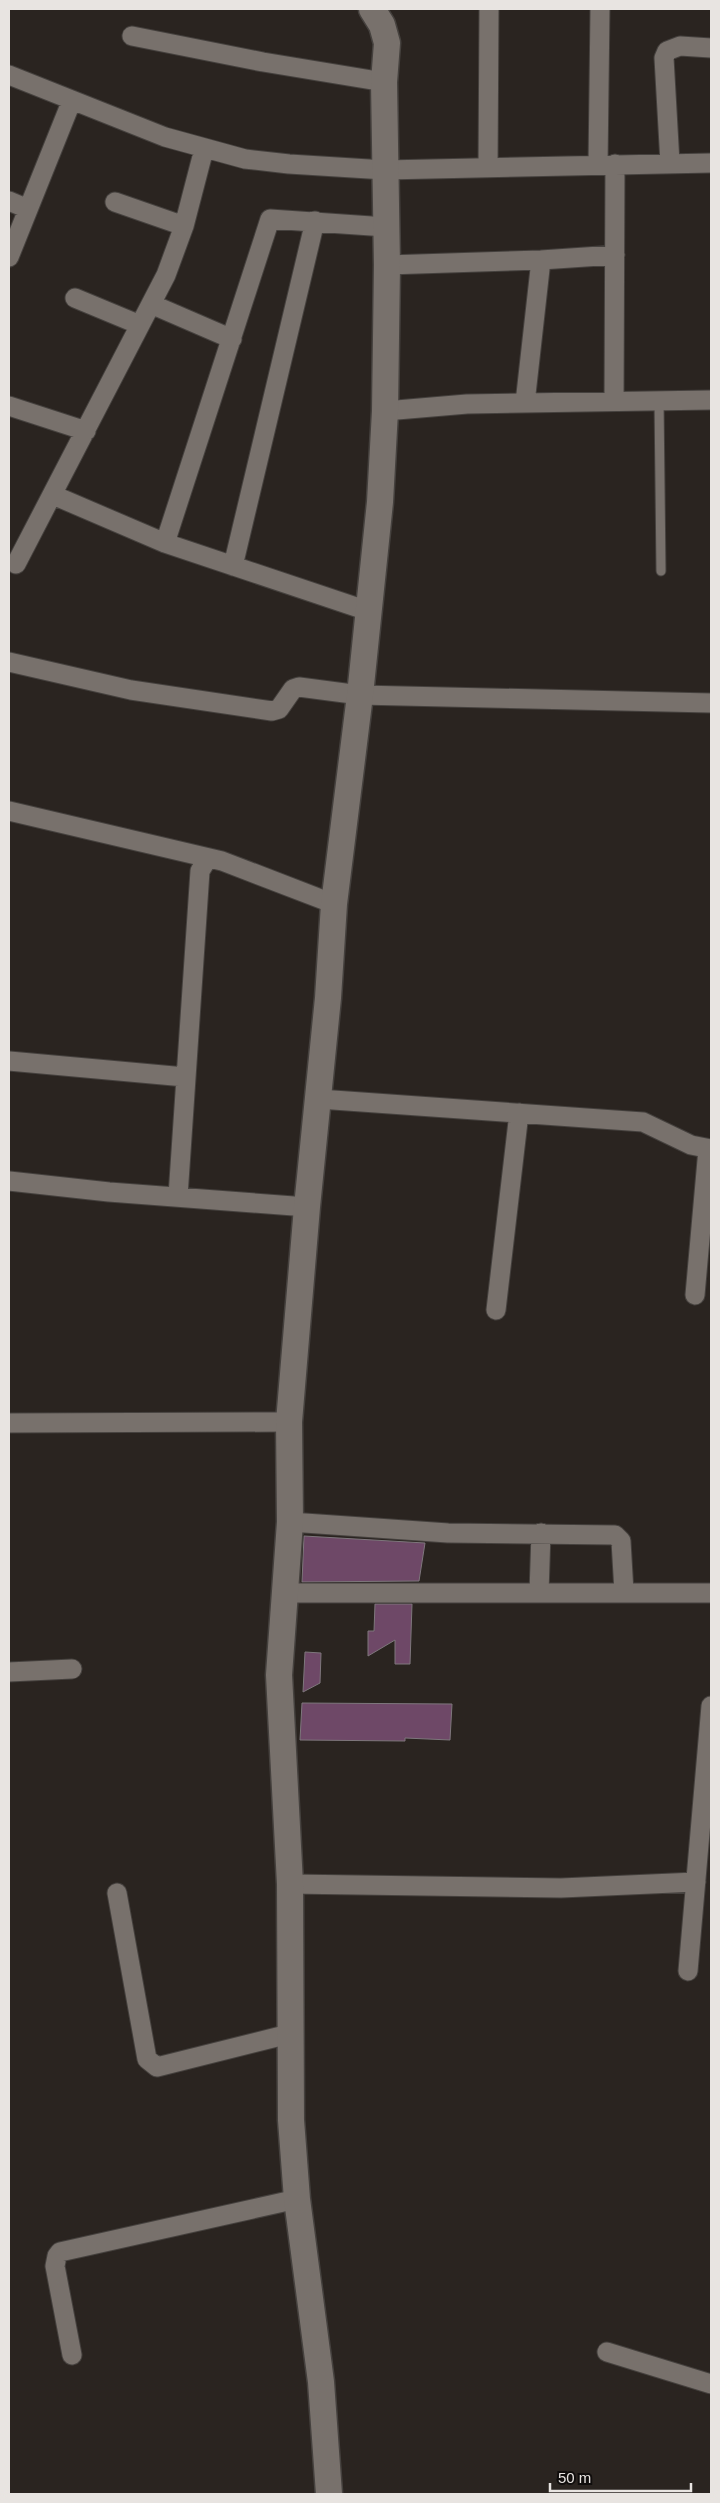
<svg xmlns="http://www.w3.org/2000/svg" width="720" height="2503" viewBox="0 0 720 2503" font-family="Arial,sans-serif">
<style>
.building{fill:#6e4867;stroke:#7e777c}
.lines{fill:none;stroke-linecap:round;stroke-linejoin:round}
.lane-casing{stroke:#45413e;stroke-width:11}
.street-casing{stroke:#45413e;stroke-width:21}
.secondary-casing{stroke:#45413e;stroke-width:29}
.lane{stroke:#78716c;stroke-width:9}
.street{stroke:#78716c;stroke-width:19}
.secondary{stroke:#78716c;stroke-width:26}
</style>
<rect width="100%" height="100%" fill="#2a2420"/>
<path class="building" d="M304 1536 425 1543 419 1581 302 1582Z
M375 1604H412L410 1664H395V1640L368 1656V1631H374Z
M305 1652 321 1653 320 1683 303 1692Z
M302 1703 452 1704 450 1740 405 1738V1741L300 1740Z"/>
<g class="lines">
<g class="lane-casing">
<path id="lane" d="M659 401 661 571"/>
</g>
<g class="street-casing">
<path id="street" d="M132 36 263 62 384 82
M9 75 165 137 245 159 289 164 385 170 711 163
M670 163 664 58 667 51 680 46 711 48
M598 165 600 9
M488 168 489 9
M9 201 28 209
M115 202 184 226
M9 257 72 100
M387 265 541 260 615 255
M75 298 140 325
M151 304 232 339
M614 401 615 164
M525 403 541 260
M9 406 86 431
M385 411 467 404 711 400
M53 495 165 543 368 611
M165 543 270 219 386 227
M16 564 166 275 184 226 204 149
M233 566 315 221
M9 662 131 690 272 711 279 709 293 689 299 687 360 695 711 703
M9 811 222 861 334 904
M9 1061 185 1077
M319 1099 643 1122 691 1145 711 1149
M9 1181 109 1192 307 1207
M178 1196 200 871 208 858
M695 1295 708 1149
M496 1310 519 1113
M9 1423 289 1422
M290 1522 448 1533 615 1535 621 1541 624 1592
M284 1593H711
M539 1593 541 1533
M9 1672 72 1669
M290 1884 561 1888 696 1882
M117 1893 147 2059 157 2067 289 2034
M688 1971 711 1706
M607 2352 711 2384
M72 2355 55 2266 57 2256 60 2252 297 2199"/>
</g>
<g class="secondary-casing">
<path id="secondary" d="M329 2494 321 2382 297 2199 291 2120 290 1884 279 1675 290 1522 289 1422 307 1207 328 998 334 904 360 695 380 502 385 411 387 265 384 82 387 43 382 25 372 9"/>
</g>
<use href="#lane" class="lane"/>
<use href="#street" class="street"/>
<use href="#secondary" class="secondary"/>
</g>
<rect width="720" height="2503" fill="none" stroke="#e8e4e1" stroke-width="20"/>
<path d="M550 2483v8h141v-8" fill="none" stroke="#e8e4e1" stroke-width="2.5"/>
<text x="558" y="2483" font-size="15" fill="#e8e4e1" stroke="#100d0c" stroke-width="4" paint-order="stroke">50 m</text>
</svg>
